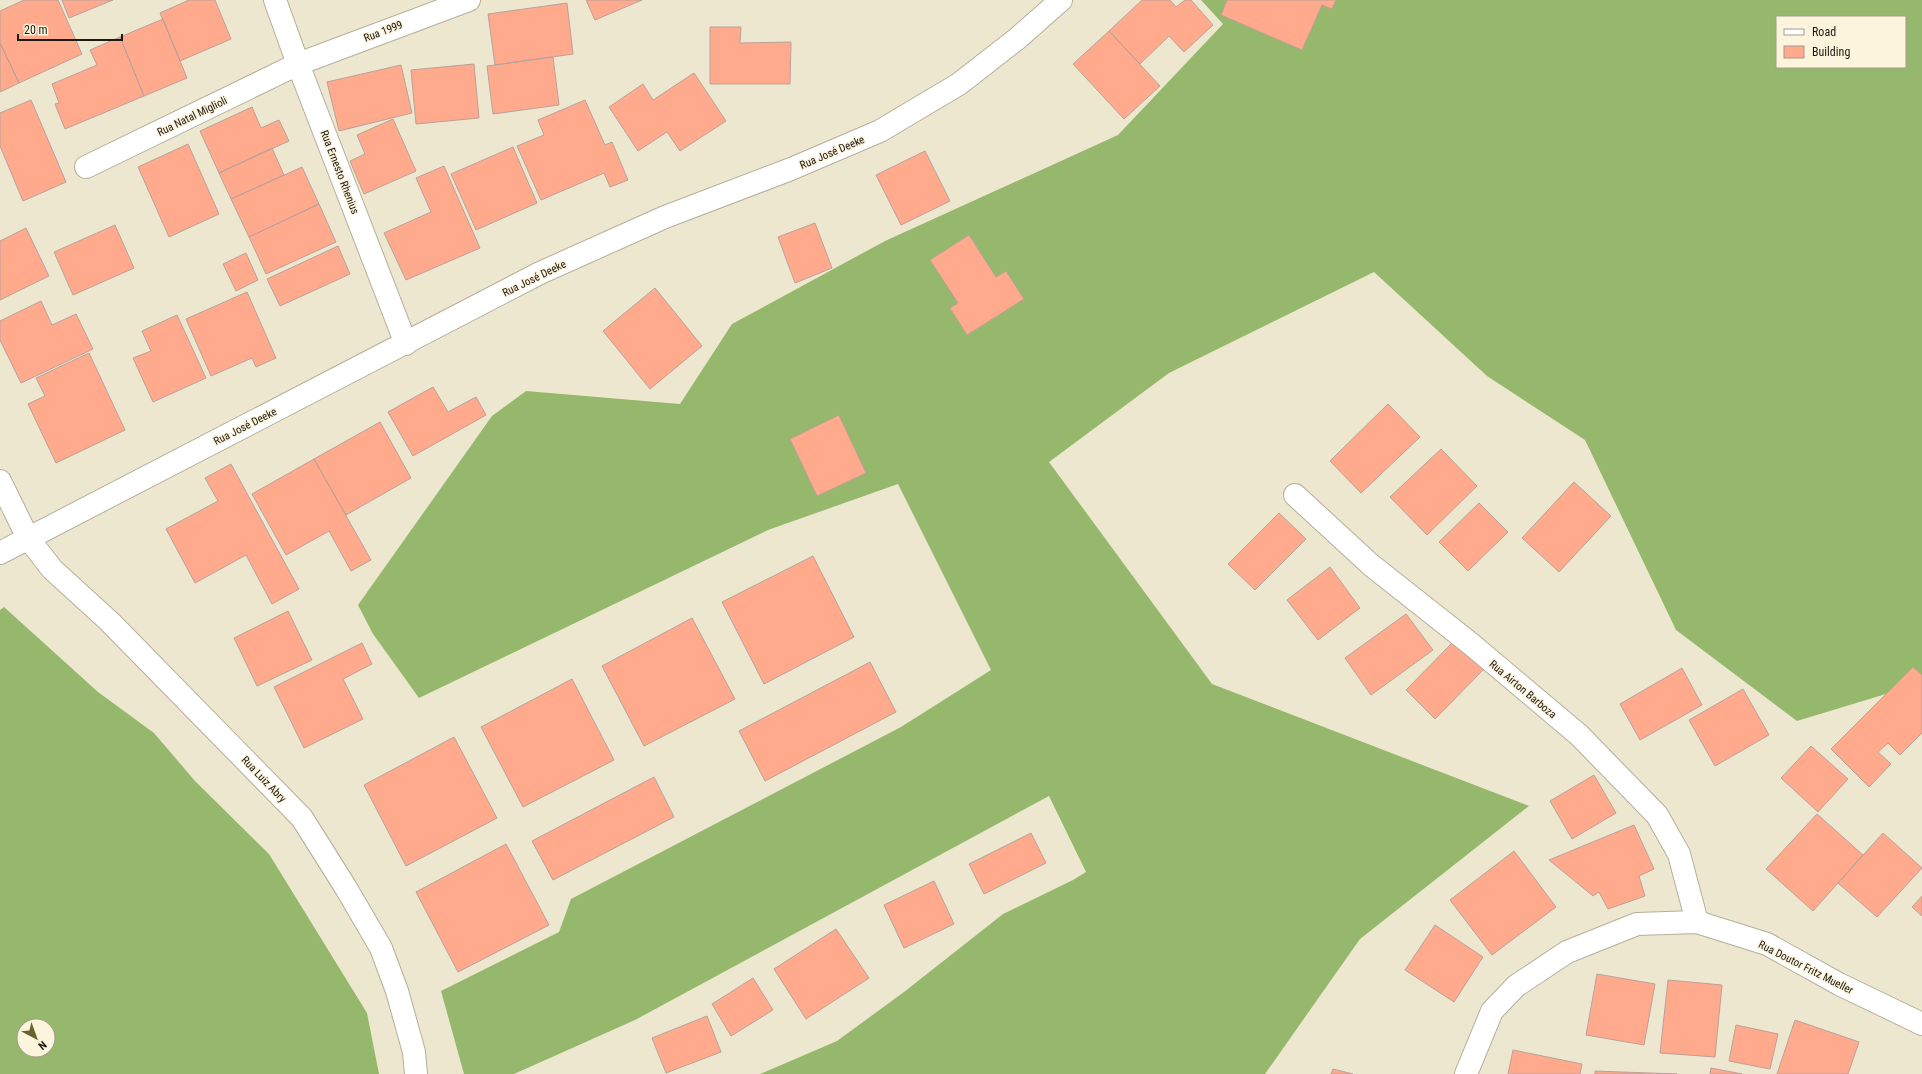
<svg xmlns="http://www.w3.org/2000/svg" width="1922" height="1074" viewBox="0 0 1922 1074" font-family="'Roboto Condensed',sans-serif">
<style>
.forest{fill:#96b86c;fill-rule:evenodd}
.building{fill:#ffa98d;stroke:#baa19a}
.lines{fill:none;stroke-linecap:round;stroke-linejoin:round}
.minor-casing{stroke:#b5ae99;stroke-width:24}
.tertiary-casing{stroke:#b5ae99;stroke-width:24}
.minor{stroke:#fff;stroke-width:22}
.tertiary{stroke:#fff;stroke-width:22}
.labels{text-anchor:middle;stroke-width:3;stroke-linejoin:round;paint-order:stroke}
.street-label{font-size:11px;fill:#1c1911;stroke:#fcf4dd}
</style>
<rect width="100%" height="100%" fill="#eee7d0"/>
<path class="forest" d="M1201 0H1922V683L1797 721 1676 630 1585 440 1487 376 1374 272 1169 373 1049 462 1212 684 1529 806 1360 939 1265 1074H760L837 1041 904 992 1003 914 1073 880 1086 872 1049 796 635 1020 514 1074H464L441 991 559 932 571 899 901 727 991 670 898 484 768 530 419 698 373 634 358 605 492 416 526 391 680 404 732 324 885 241 1118 135 1223 24ZM1777 17H1905V67H1777Z
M4 607 98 692 154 733 195 781 269 854 367 1013 379 1074H0V610ZM24 1026H48V1050H24Z"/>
<path class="building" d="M24 0H58L82 54 19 83 0 43V11Z
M62 0H113L69 18Z
M189 0H215L231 39 180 61 160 13Z
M586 0H642L595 20Z
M1142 0H1170L1176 7 1185 0H1191L1213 25 1184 52 1169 36 1140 64 1109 31Z
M1227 0H1336L1332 9 1322 5 1302 50 1221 15Z
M567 3 573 54 495 65 488 14Z
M163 19 187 78 144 96 120 37Z
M710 27H741L740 43 791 42 790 84H710Z
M1109 31 1160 86 1124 119 1073 64Z
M120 37 144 96 65 129 55 104 59 103 52 84 97 65 90 50Z
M0 43 19 83 0 92Z
M553 57 559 105 493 114 487 66Z
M474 64 479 118 416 124 411 70Z
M401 65 412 113 339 131 327 82Z
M694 73 726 121 680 151 667 132 638 151 609 107 643 84 653 100Z
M31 100 66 182 23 201 0 146V113Z
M585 100 605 145 612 142 628 180 610 187 604 173 541 200 517 146 544 135 538 120Z
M252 107 261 128 279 120 289 141 219 173 200 131Z
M393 119 416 171 364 194 350 161 365 154 357 135Z
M188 144 219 214 169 237 138 167Z
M513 147 537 203 476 230 451 174Z
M272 148 284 175 231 199 219 173Z
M925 151 950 201 901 225 876 175Z
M444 166 480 248 406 280 384 233 431 212 416 178Z
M302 167 319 204 249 237 231 199Z
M319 204 336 242 266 274 249 237Z
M815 223 832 268 795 283 778 237Z
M115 225 134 268 73 295 54 252Z
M26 228 49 276 0 300V241Z
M969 235 996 277 1006 271 1024 299 967 335 950 308 958 303 930 260Z
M338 246 350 274 280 306 267 279Z
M246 253 258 280 236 291 223 264Z
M655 288 702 346 650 389 603 331Z
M247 292 276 358 256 367 252 358 211 376 186 319Z
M41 301 52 325 76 314 93 349 21 383 0 340V321Z
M177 315 206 378 153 402 133 358 151 351 142 331Z
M89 353 125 430 56 463 28 404 45 396 36 378Z
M433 387 448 412 476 397 486 415 413 456 388 412Z
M1388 404 1420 437 1361 493 1330 461Z
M839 415 866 473 817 496 790 439Z
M380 422 411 478 346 515 314 459Z
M1441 449 1477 486 1427 535 1390 497Z
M314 459 371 560 351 571 329 531 286 555 252 494Z
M231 464 299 589 272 604 246 555 195 583 166 529 218 501 205 478Z
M1574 482 1611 516 1559 572 1522 538Z
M1479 503 1508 532 1468 571 1439 542Z
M1279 513 1306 539 1255 590 1228 564Z
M813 556 854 637 764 684 722 602Z
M1330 567 1360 608 1318 640 1287 600Z
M288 611 312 660 257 686 234 638Z
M1406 614 1433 650 1371 695 1345 658Z
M692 618 735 699 644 746 602 666Z
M1454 641 1484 669 1435 719 1406 690Z
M362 643 372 664 343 679 363 719 304 748 274 687Z
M870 662 896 712 765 781 739 731Z
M1913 667 1922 675V733L1900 755 1888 743 1878 752 1891 764 1869 787 1831 749Z
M1682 668 1702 705 1640 740 1620 704Z
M572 679 614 760 523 807 481 727Z
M1743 689 1769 735 1715 766 1689 720Z
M454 737 497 818 406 866 364 785Z
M1811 746 1848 779 1818 812 1781 778Z
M1594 775 1616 813 1572 839 1550 801Z
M654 777 674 817 553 880 532 841Z
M1817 814 1863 855 1813 911 1766 869Z
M1634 825 1654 869 1639 876 1645 896 1608 909 1599 892 1593 896 1549 860Z
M1031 833 1046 863 984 894 969 864Z
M1883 833 1922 868 1877 917 1838 883Z
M506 844 549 925 458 972 416 892Z
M1514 851 1556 907 1492 955 1450 900Z
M934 881 954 924 904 948 884 905Z
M1922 896V916L1912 907Z
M1435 925 1483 957 1454 1002 1405 970Z
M836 929 869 978 806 1019 774 969Z
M1597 974 1655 984 1644 1045 1586 1035Z
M753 978 773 1010 731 1036 712 1004Z
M1668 980 1722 985 1715 1057 1660 1053Z
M707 1016 721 1052 666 1073 652 1038Z
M1795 1020 1859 1042 1848 1074H1777Z
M1736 1025 1778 1034 1770 1069 1729 1061Z
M1513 1050 1582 1064 1580 1074H1508Z
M1711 1068 1742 1074H1710Z
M1333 1069 1353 1074H1331Z
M1595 1071 1677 1074H1595Z"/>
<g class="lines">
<g class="minor-casing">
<path id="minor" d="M275 0 298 64 406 344
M86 167 298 64 469 0
M0 481 28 538
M1295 495 1371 565 1471 644 1579 735 1657 815 1679 854 1697 922"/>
</g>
<g class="tertiary-casing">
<path id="tertiary" d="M28 538 52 569 110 622 302 818 346 888 381 948 397 991 414 1052 416 1074
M0 553 540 273 665 217 791 169 880 131 959 84 1018 38 1061 0
M1466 1074 1492 1011 1516 986 1567 952 1637 924 1697 922 1767 944 1839 984 1922 1024"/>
</g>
<use href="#minor" class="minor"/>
<use href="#tertiary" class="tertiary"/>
</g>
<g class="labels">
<g class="street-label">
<text transform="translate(383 31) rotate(-21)" y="4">Rua 1999</text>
<text transform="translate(192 116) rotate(-26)" y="4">Rua Natal Miglioli</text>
<text transform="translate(832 152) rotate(-23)" y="4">Rua José Deeke</text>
<text transform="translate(340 172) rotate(69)" y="4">Rua Ernesto Rhenius</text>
<text transform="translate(534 278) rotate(-26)" y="4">Rua José Deeke</text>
<text transform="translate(245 426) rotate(-27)" y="4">Rua José Deeke</text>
<text transform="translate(1523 689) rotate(40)" y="4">Rua Airton Barboza</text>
<text transform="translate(264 779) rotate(46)" y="4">Rua Luiz Abry</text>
<text transform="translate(1806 967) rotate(27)" y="4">Rua Doutor Fritz Mueller</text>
</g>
</g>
<rect x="1776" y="16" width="130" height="52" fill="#fcf4dd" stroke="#a29c8b"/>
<rect x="1784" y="29" width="20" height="6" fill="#ffffff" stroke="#a29c8b"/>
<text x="1812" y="36" font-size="12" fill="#1c1911">Road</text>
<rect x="1784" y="46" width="20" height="12" fill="#ffa98d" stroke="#a29c8b"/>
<text x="1812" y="56" font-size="12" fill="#1c1911">Building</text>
<g transform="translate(36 1038) rotate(139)"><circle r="19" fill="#fcf4dd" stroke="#a29c8b"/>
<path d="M0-3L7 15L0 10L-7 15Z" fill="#696330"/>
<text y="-6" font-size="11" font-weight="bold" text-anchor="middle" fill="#1c1911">N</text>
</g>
<path d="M18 34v6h104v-6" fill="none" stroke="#1c1911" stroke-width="2"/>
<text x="24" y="34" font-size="12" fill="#1c1911" stroke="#fcf4dd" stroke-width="3" paint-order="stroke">20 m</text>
</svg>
